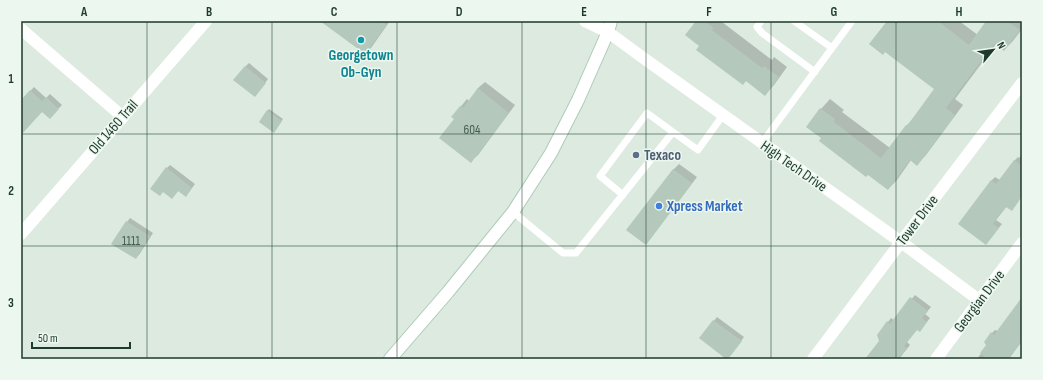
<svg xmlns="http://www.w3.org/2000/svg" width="1043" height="380" viewBox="0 0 1043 380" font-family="'Sofia Sans Condensed',sans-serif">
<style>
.shadow{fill:#0003}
.building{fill:#b4c8bb}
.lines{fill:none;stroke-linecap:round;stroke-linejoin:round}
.secondary-casing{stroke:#aecbb9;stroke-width:14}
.lane{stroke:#fff;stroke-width:7}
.street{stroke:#fff;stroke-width:12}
.secondary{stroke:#fff;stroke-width:12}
.grid{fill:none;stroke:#1d3a2b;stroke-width:1;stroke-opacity:0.55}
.culture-dot{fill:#0f9aa8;stroke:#ecf7ef;stroke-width:1.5}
.service-dot{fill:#5c6f8a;stroke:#ecf7ef;stroke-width:1.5}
.shop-dot{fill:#3f7fe0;stroke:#ecf7ef;stroke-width:1.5}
.labels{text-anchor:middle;stroke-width:3;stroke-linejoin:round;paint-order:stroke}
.number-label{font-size:13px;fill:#435e4f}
.culture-label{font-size:15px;font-weight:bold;fill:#0d838f;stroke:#ecf7ef}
.street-label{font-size:15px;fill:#1d3a2b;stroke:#ecf7ef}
.service-label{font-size:15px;font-weight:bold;fill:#4e5e75;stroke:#ecf7ef;text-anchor:start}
.shop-label{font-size:15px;font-weight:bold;fill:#366cbe;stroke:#ecf7ef;text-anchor:start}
.neatline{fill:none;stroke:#1d3a2b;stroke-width:1.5}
.grid-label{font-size:13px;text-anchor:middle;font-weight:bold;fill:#1d3a2b}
</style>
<rect width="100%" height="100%" fill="#dceae0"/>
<path class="shadow" d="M323 21H390L371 48 365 53Z
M697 21H723L722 22 772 60 774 57 787 67 774 85 765 95 700 46Z
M888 21H959L978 35 988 21H1022V29L1013 41 1004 50 996 44 955 99 963 105 926 155 917 164 911 160 897 180 888 189 808 126 821 109 830 99 844 110 842 112 890 148 907 125 914 118 935 89Z
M249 63 268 79 258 92 245 67Z
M485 82 515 105 478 155 471 161 455 119 453 116 467 99 469 101 478 88Z
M34 87 46 98 50 94 62 105 53 114 43 111 21 125V101Z
M269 109 283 119 275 130 260 121Z
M1022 154V196L1015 206H1007L996 220 1002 224 989 240 959 224 992 180 995 177 1000 180 1014 161 1018 157 1019 158Z
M679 164 697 177 651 238 646 244 627 230 674 169Z
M170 165 195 184 189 192 179 190 172 198 167 168Z
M130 218 153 233 139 255 135 258 127 222Z
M915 295 931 307 925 314 930 318 923 327 917 329 907 342 910 345 899 359H867L880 342 878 335 891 318 894 320Z
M1022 298V341L1010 357V359H977L988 344 992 333 995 330 998 331Z
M717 317 744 337 731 355 700 338Z"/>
<path class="building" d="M320 21H381L387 25 365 54Z
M696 21H705L714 28 712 30 762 68 764 66 779 77 765 96 746 81 743 85 696 50 699 46 685 35Z
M887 21H938L969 45 986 21H1007L1020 30 1004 51 994 44 946 108 955 115 940 136 917 166 910 160 888 190 868 175 866 177 819 141 821 138 806 127 820 108 835 119 834 122 881 158 906 125 907 126 934 89 885 52 883 55 869 44Z
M245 66 266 83 255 97 233 80Z
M478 88 509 113 471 163 439 138 454 119 451 117 460 106 463 108Z
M30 90 42 101 46 97 59 109 50 119 42 112 21 135V100Z
M267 110 282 121 274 133 259 122Z
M1014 160 1022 166V196L1012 211 1006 207 993 224 999 228 986 245 958 224 991 180 996 184Z
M166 167 192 188 186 197 178 191 172 199 163 192 160 196 150 189Z
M673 169 692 183 646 245 626 230Z
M126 221 150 236 136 259 111 244Z
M910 297 928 311 922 318 927 322 920 332 917 330 904 346 907 348 899 359H865L879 341 877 335 887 321 890 324Z
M1022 297V341L1009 359H987L980 353 986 345 984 342 991 332 994 335Z
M713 320 742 341 728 359H726L699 338Z"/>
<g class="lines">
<g class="secondary-casing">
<path id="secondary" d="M390 359 448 292 513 212 551 153 578 100 608 32 611 21"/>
</g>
<path class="lane" d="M761 21 757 27 762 33 815 72
M794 21 832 48
M762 143 852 21
M623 195 600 176 647 113 673 132
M513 212 563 253H576L673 132 698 150 723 115"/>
<path class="street" d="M585 21 608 32 642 57 901 242 979 300
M21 29 123 117
M21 234 206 21
M813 359 901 242 1022 83
M936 359 1022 243"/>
<use href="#secondary" class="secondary"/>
</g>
<path class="grid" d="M147 21V359M272 21V359M397 21V359M522 21V359M646 21V359M771 21V359M896 21V359M21 134H1022M21 246H1022"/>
<circle class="culture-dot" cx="361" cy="40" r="4"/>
<circle class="service-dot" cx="636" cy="155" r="4"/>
<circle class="shop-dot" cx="659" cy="206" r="4"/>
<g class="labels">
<g class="number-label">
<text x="472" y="134">604</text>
<text x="131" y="245">1111</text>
</g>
<g class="culture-label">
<text x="361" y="60">Georgetown<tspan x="361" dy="17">Ob-Gyn</tspan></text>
</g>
<g class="street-label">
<text transform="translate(113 127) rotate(-49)" y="5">Old 1460 Trail</text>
<text transform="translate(794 166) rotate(35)" y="5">High Tech Drive</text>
<text transform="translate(917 220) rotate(-53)" y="5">Tower Drive</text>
<text transform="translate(979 301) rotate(-53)" y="5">Georgian Drive</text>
</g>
<g class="service-label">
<text x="644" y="160">Texaco</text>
</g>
<g class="shop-label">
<text x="667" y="211">Xpress Market</text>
</g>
</g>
<rect width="1043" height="380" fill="none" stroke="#ecf7ef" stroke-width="44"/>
<g transform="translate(993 50) rotate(61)" stroke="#ecf7ef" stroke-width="3" paint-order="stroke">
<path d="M0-3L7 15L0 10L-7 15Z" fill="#1d3a2b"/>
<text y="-6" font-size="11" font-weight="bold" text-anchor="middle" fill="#1d3a2b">N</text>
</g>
<path d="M32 342v6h98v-6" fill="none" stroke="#1d3a2b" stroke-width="2"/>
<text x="38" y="342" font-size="12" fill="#1d3a2b" stroke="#ecf7ef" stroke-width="3" paint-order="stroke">50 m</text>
<rect x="22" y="22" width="999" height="336" class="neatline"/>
<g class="grid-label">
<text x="84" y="16">A</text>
<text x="209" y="16">B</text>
<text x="334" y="16">C</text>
<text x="459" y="16">D</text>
<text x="584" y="16">E</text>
<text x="709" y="16">F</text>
<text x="834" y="16">G</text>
<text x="959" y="16">H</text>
<text x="11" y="83">1</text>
<text x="11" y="195">2</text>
<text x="11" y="307">3</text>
</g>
</svg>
